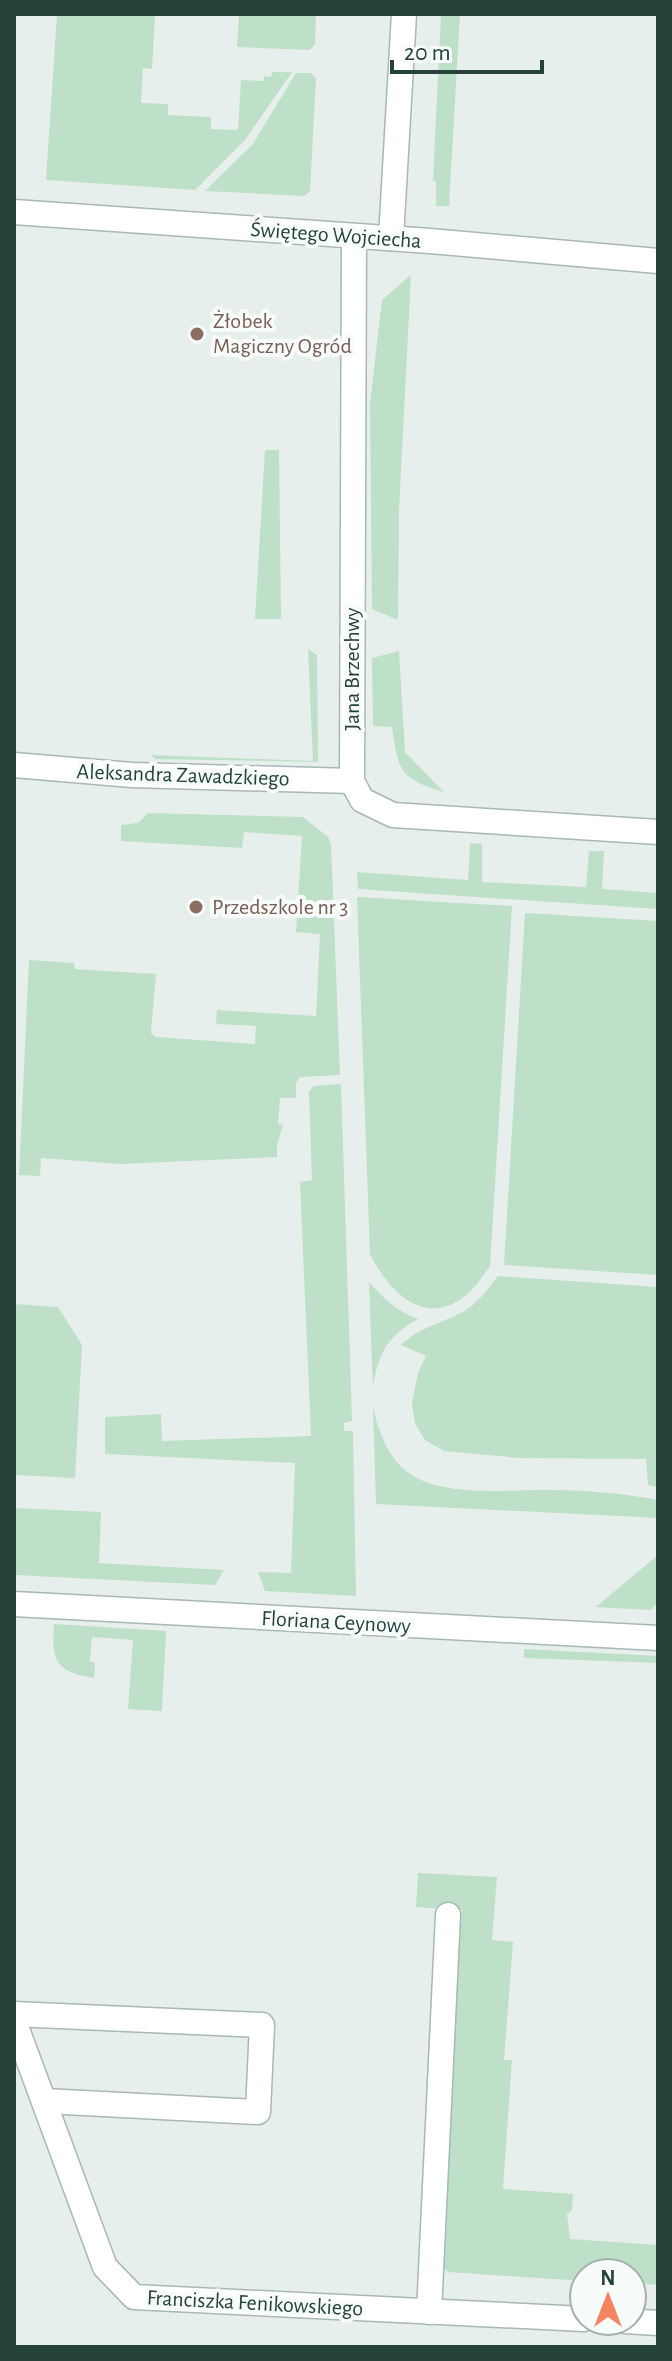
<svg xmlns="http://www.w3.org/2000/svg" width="672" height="2361" viewBox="0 0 672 2361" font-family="'Alegreya Sans',sans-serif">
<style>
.green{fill:#bfe0c8}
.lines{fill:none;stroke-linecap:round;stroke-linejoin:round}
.minor-casing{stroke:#a8b8b2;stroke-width:27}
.minor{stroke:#fff;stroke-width:24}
.education-dot{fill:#8d6e63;stroke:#f7fbf9;stroke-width:3}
.labels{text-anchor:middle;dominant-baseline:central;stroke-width:8;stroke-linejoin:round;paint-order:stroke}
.street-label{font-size:22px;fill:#24423a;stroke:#f7fbf9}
.education-label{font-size:22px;fill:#785e54;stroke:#f7fbf9;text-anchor:start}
</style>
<rect width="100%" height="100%" fill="#e6efeb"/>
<g class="green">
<path d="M57 14H155L152 69 143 68 141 103 168 104V115L211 117V129L238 130 241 80 264 81V76L271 77 272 72H292L245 140 195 190 46 180Z"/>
<path d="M239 14H316L315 44 310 50 237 47Z"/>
<path d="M441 14H460L449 206H436V182L433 181Z"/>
<path d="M296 73H311L316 79 310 191 305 196 205 191 253 144Z"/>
<path d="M411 275 399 511 398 620 372 609 370 404 382 300Z"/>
<path d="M265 450H279L281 619H255Z"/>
<path d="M308 649 317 655 318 762 155 759 151 755 313 761Z"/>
<path d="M399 651 405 752 444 792C400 779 398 771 392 727L373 726 372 658Z"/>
<path d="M148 813 303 817 328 837 331 844 340 1075 300 1077 296 1083V1098H280L278 1124 283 1125 277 1145V1157L120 1164 41 1158 40 1176 19 1175 29 960 74 963 75 969 156 974 151 1033 156 1037 255 1044 256 1026 216 1024 217 1010 316 1016 320 934 296 932 302 836 244 832 242 848 121 841V825L138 823Z"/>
<path d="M470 843 482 844V882L586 887 589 851H604L602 889 658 893V909L358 889 357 872 468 880Z"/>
<path d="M357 897 512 906 490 1266C481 1279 471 1294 456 1302 418 1324 385 1285 370 1254Z"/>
<path d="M525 913 658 921V1275L504 1265Z"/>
<path d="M341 1084 352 1421 344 1423V1431H353L356 1596 265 1591 258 1572 291 1573 295 1463 105 1454V1417L161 1414 162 1441 311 1436 300 1182 312 1180 309 1092 313 1086Z"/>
<path d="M498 1276 658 1287V1487L648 1485 646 1459 520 1458 444 1451 425 1440 415 1424 412 1403 418 1373 426 1356 401 1345C418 1328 442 1323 463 1312 478 1303 488 1289 498 1276Z"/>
<path d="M369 1282C383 1298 398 1312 418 1319 388 1334 377 1356 373 1389Z"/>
<path d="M14 1304 58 1307 82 1345 75 1478 14 1475Z"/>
<path d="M373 1407C379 1435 391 1465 417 1478 451 1496 509 1490 547 1490 584 1490 621 1493 658 1500V1518L376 1504Z"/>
<path d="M14 1508 101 1512 99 1563 224 1570 215 1585 14 1575Z"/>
<path d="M658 1555V1603L651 1610 596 1607Z"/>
<path d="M54 1624 166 1631 162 1711 128 1709 133 1640 92 1637 90 1661 95 1663 94 1678C56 1672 51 1661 54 1624Z"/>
<path d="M524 1649 658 1656V1663L524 1658Z"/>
<path d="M418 1873 497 1877 492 1940 513 1942 504 2060H512L503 2189 573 2194 572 2210 567 2214 570 2239 658 2245V2285L632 2283V2273H584V2281L462 2273 448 2272 440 2264 462 1910 416 1907Z"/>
</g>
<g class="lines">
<defs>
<g id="minor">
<path d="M14 212 430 241 658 261"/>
<path d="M354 236 352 781 362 800 393 815 658 832"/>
<path d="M391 238 404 14"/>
<path d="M14 765 132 775 352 781"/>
<path d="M14 1604 658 1638"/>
<path d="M14 2014 262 2025 258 2112 45 2101"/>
<path d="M14 2021 105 2267 134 2297 584 2319"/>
<path d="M429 2312 448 1915"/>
<path d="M625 2321 658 2323"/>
</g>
</defs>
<use href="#minor" class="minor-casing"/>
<use href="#minor" class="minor"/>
</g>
<g class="education-dot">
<circle cx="197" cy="334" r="8"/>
<circle cx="196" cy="907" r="8"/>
</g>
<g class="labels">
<g class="street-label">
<text transform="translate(336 235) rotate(4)">Świętego Wojciecha</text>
<text transform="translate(352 669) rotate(-90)">Jana Brzechwy</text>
<text transform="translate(183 775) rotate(2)">Aleksandra Zawadzkiego</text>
<text transform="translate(336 1622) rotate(3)">Floriana Ceynowy</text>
<text transform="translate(255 2303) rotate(3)">Franciszka Fenikowskiego</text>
</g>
<g class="education-label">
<text x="213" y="321">Żłobek<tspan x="213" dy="25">Magiczny Ogród</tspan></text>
<text x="212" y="907">Przedszkole nr 3</text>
</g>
</g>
<rect width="672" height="2361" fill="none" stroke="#24423a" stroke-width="32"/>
<g transform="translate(608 2297)"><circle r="38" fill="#f7fbf9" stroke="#a3b1ad" stroke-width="2"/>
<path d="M0-6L14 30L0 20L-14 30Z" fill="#f4845f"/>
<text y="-12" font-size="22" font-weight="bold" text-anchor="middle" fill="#24423a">N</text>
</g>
<path d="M392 60v12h150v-12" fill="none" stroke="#24423a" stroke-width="4"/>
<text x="404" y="60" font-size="24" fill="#24423a" stroke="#f7fbf9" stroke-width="6" paint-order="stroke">20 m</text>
</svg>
